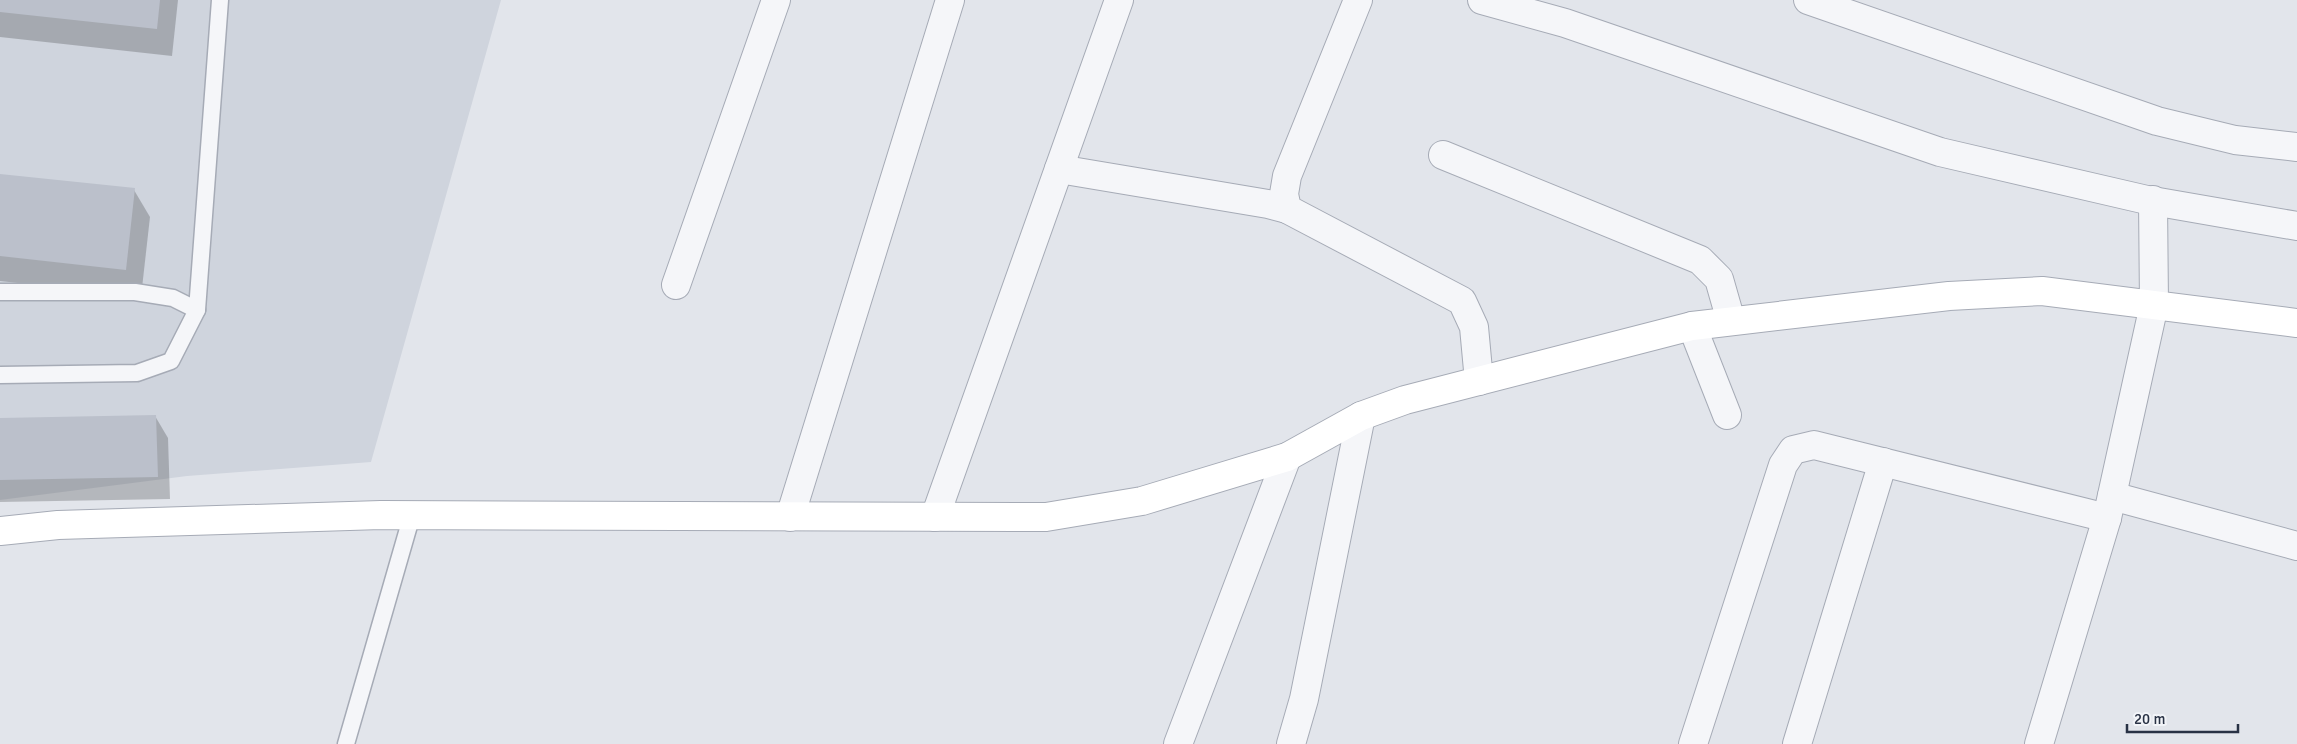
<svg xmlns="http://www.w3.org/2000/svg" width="2297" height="744" viewBox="0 0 2297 744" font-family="Signika,sans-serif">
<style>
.built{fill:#cfd4dd}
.shadow{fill:#0003}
.building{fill:#bbc0cb}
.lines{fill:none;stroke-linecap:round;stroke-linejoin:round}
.lane-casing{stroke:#a6abb6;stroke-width:19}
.street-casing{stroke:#a6abb6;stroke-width:30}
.secondary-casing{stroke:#a6abb6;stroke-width:30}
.lane{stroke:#f5f6f9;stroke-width:16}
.street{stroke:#f5f6f9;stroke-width:28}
.secondary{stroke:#fff;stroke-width:28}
</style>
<rect width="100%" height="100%" fill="#e2e5eb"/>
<path class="built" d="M0 0H501L371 462 187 476 0 500Z"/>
<g class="shadow">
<path d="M0 0H178L172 56 0 37Z"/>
<path d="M0 175 134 190 150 217 141 297 0 281Z"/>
<path d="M155 416 168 438 170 499 0 502V419Z"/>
</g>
<g class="building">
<path d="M0 0H160L157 29 0 12Z"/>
<path d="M0 174 135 188 126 270 0 256Z"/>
<path d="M156 415 158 477 0 480V418Z"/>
</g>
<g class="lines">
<defs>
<g id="lane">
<path d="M0 292H135L173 298 197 310"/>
<path d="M0 375 137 373 171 361 197 310 220 0"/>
<path d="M346 744 412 515"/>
</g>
<g id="street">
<path d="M1358 0 1287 176 1284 194 1287 209 1462 301 1474 327 1479 381"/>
<path d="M1482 0 1565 23 1940 152 2147 200 2297 226"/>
<path d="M1808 0 2157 121 2235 140 2297 147"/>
<path d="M1443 155 1700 260 1719 279 1731 321"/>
<path d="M1059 169 1268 204 1287 209"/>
<path d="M676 285 776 0"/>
<path d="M1692 326 1727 415"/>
<path d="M2112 496 2297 546"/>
<path d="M790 517 950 0"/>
<path d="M935 517 1119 0"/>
<path d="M1178 744 1287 457"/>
<path d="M1291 744 1304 699 1361 416"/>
<path d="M1693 744 1783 465 1793 450 1814 445 2107 518"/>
<path d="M1797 744 1883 462"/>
<path d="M2039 744 2107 518 2154 305 2153 200"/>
</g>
<path id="secondary" d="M0 531 58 525 381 515 1046 517 1142 501 1287 457 1361 416 1405 400 1692 326 1949 296 2042 291 2297 323"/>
</defs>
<use href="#lane" class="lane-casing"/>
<use href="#street" class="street-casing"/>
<use href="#secondary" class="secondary-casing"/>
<use href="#lane" class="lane"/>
<use href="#street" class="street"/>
<use href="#secondary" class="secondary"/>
</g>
<path d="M2127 724v8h111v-8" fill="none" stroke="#283144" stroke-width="2.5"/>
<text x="2134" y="724" font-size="15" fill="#283144" stroke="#f2f4f8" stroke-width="4" paint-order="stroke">20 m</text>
</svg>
